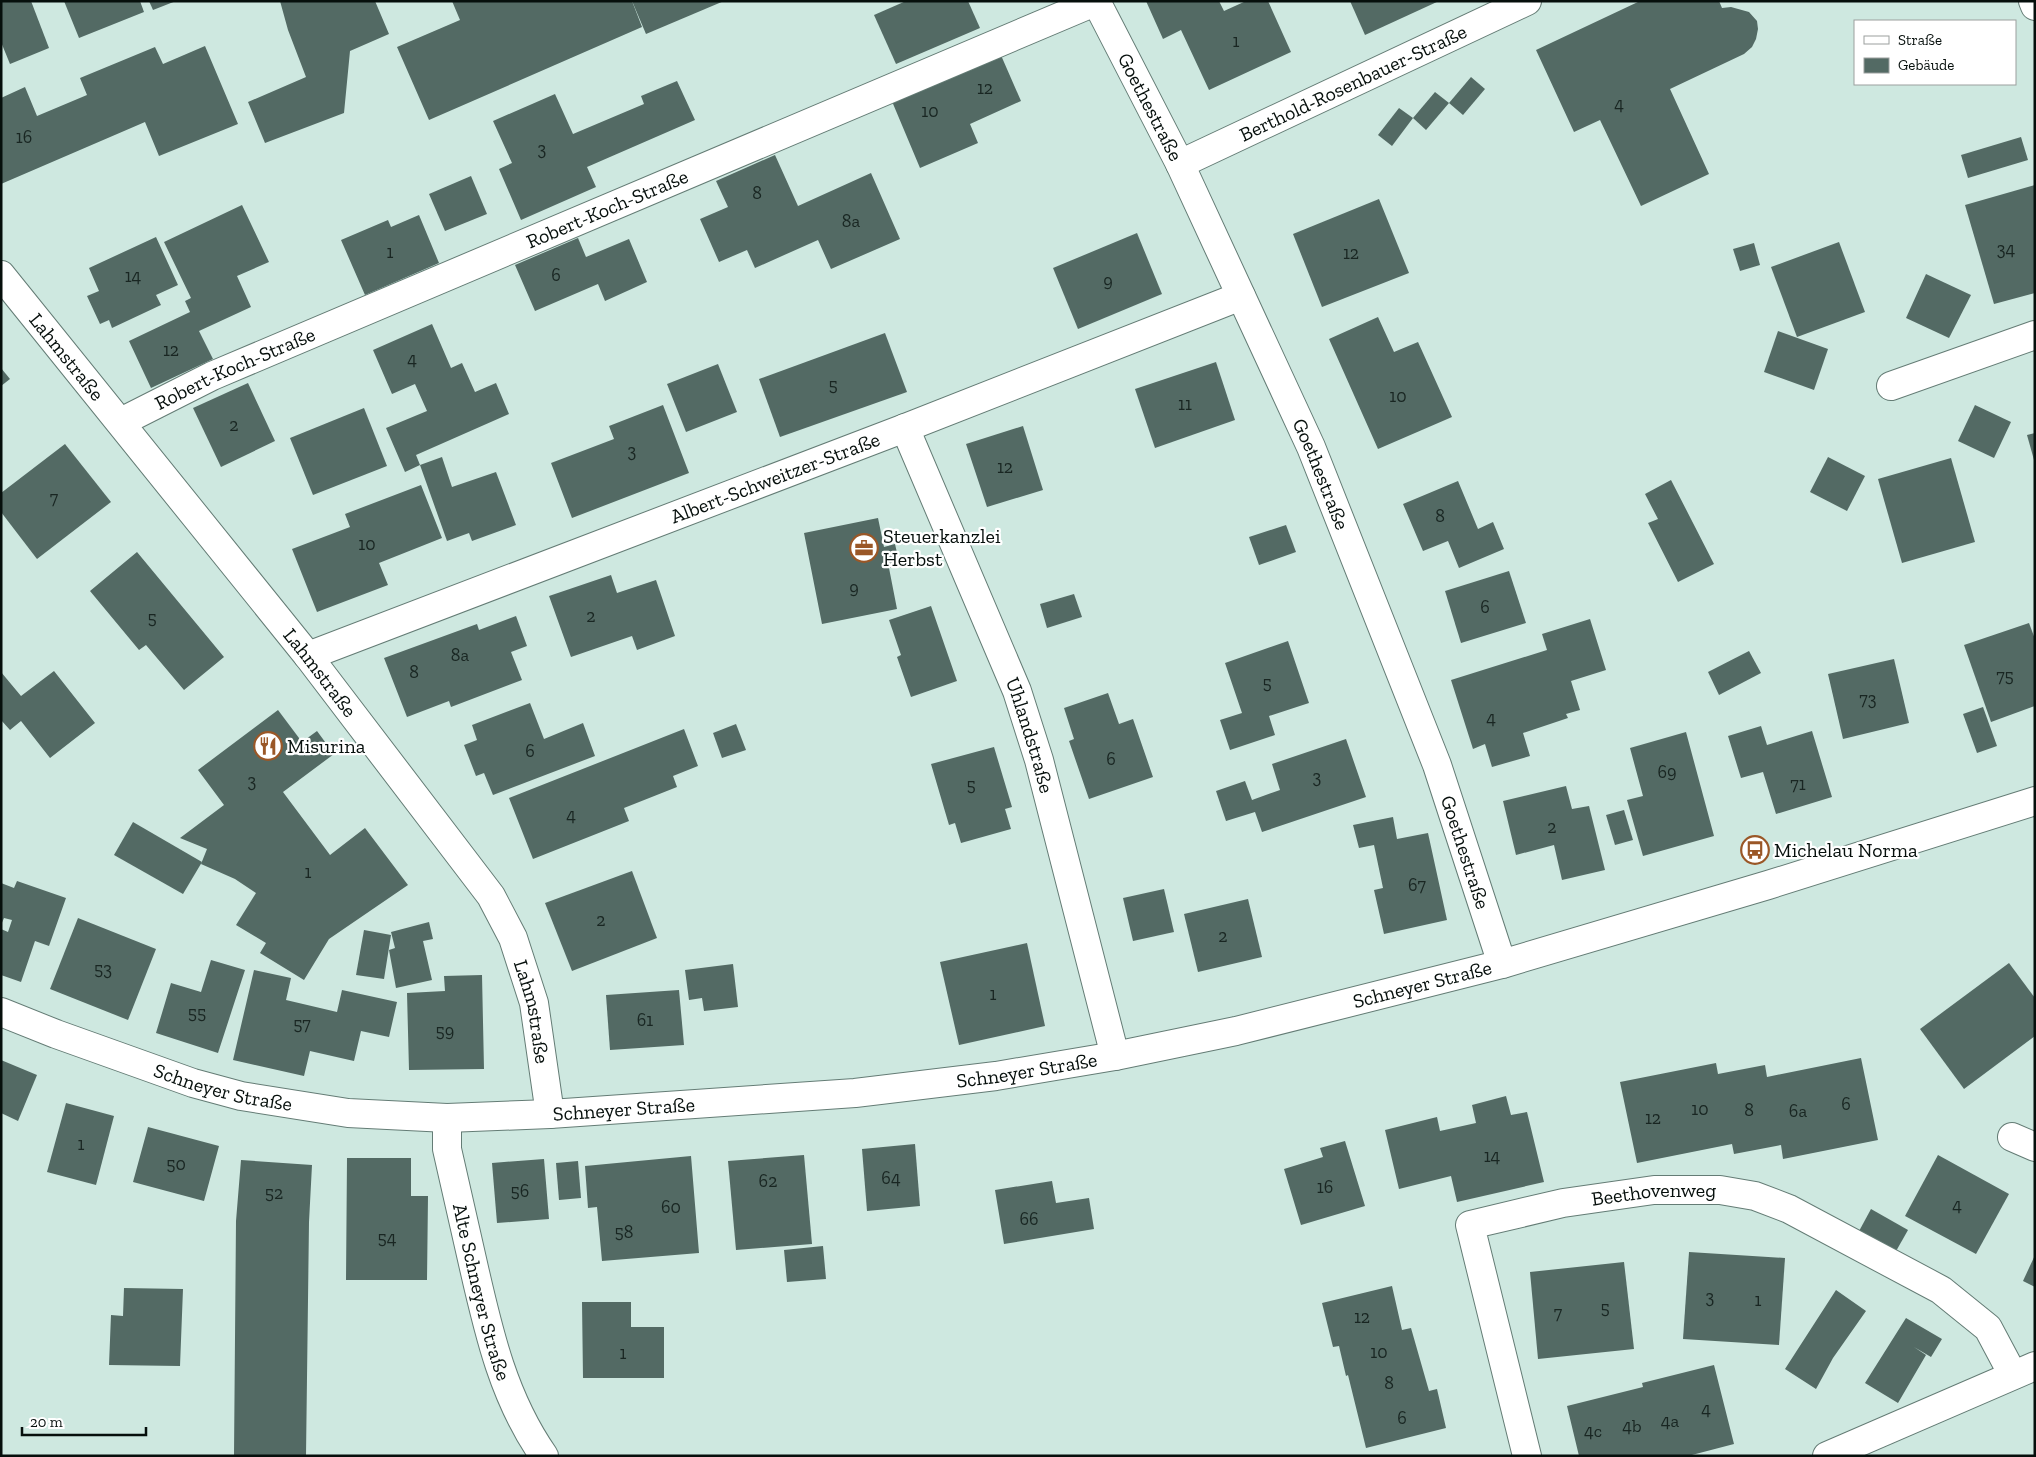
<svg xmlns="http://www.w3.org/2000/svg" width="2036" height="1457" viewBox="0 0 2036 1457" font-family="'Zilla Slab',serif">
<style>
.building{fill:#536a64}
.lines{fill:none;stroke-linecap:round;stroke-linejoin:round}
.minor-casing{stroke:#647c75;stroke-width:30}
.tertiary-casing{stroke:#647c75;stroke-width:30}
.minor{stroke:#fff;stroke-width:28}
.tertiary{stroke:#fff;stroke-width:28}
.labels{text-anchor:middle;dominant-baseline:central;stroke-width:4.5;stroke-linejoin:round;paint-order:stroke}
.number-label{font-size:18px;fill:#192622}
.street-label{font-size:20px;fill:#060f0c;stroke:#fff}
.poi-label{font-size:20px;fill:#060f0c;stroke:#fff;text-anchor:start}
</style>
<rect width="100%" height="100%" fill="#cee8e0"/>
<g class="building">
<path d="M1 1H31L49 48 10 64 1 42Z"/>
<path d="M64 1H140L144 12 79 38Z"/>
<path d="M149 1H176L153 10Z"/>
<path d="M280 1H375L389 34 350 51 344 113 265 143 248 102 306 77 288 30Z"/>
<path d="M452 1H632L642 27 429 120 397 47 460 20Z"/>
<path d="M632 1H724L646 34Z"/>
<path d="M906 1H968L980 28 896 64 874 15Z"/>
<path d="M1146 1H1219L1224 11 1246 1H1268L1291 52 1209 90 1181 30 1163 39Z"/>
<path d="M1350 1H1439L1365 35Z"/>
<path d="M1640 1H1719L1722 8 1731 7 1749 12 1757 21 1758 29 1756 39 1752 47 1744 54 1670 89 1709 174 1641 206 1600 120 1574 132 1536 50Z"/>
<path d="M205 46 238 124 159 156 145 122 1 184V98L25 87 37 116 87 95 80 78 155 47 163 64Z"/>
<path d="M1000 53 1021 101 970 124 978 143 920 168 891 99Z"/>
<path d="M1471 77 1485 89 1463 115 1449 103Z"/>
<path d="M677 81 695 120 587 167 596 187 521 220 499 169 512 163 493 121 555 94 573 134 644 104 641 96Z"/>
<path d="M1435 92 1449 103 1426 130 1413 118Z"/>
<path d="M1399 108 1413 118 1392 146 1378 135Z"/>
<path d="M2021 137 2028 160 1968 178 1961 155Z"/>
<path d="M775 155 798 206 871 173 900 239 831 269 818 240 755 268 747 250 719 262 700 219 728 207 716 181Z"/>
<path d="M471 176 487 214 445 231 429 194Z"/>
<path d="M2035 185V293L1994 304 1965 205Z"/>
<path d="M1379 199 1409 273 1322 307 1293 234Z"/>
<path d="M242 205 269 262 237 276 251 307 199 331 213 359 151 388 129 341 190 312 185 301 191 298 164 242Z"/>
<path d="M419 215 439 263 365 295 341 240 388 220 391 227Z"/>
<path d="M1137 233 1162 294 1078 329 1053 268Z"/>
<path d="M156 237 178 285 156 295 161 305 112 328 109 320 100 324 87 296 99 291 89 268Z"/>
<path d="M578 238 586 257 629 239 647 282 605 301 598 284 535 311 515 265Z"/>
<path d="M1839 242 1865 312 1797 337 1771 267Z"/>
<path d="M1754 243 1760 265 1740 271 1733 249Z"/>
<path d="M1926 274 1971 295 1949 338 1906 318Z"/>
<path d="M1378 317 1394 352 1418 342 1452 417 1378 449 1329 339Z"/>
<path d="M432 324 451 368 462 363 475 392 496 383 509 414 416 455 420 465 405 472 386 428 427 411 415 384 392 394 373 350Z"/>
<path d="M1778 331 1828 349 1814 390 1764 372Z"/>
<path d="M885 333 907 392 780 437 759 379Z"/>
<path d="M1216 362 1235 420 1155 448 1135 389Z"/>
<path d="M718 364 737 412 686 432 667 384Z"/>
<path d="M1 368 10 379 1 386Z"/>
<path d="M248 383 275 441 221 467 193 408Z"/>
<path d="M663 405 689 473 572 518 551 463 614 439 609 426Z"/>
<path d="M1975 405 2011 422 1994 458 1958 441Z"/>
<path d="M364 408 387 466 313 495 290 438Z"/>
<path d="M1023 426 1043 490 987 507 966 444Z"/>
<path d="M2035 433V460H2034L2027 435Z"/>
<path d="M65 444 111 502 37 559 1 512V493Z"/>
<path d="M442 457 452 487 496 472 516 525 472 541 469 533 447 541 420 465Z"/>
<path d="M1828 457 1865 476 1847 511 1810 492Z"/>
<path d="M1951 458 1975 542 1902 563 1878 479Z"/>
<path d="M1671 480 1714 564 1678 582 1648 523 1658 519 1645 494Z"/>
<path d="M1458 481 1478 529 1493 522 1504 549 1459 568 1448 541 1423 551 1403 504Z"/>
<path d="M421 485 442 538 379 563 388 585 317 612 292 549 350 527 345 514Z"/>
<path d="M878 518 884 547 895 544 900 566 889 568 897 609 822 624 804 533Z"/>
<path d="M1286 525 1296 552 1259 565 1249 537Z"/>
<path d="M137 552 224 657 184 690 146 645 139 650 90 591Z"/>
<path d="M1509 571 1526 623 1461 643 1445 591Z"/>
<path d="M611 575 617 593 656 580 675 636 637 650 632 636 571 657 549 596Z"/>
<path d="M1074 594 1082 617 1047 628 1040 604Z"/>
<path d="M931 606 957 681 911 697 897 657 901 655 889 620Z"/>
<path d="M516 616 527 646 511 652 522 680 451 707 449 701 407 717 384 658 477 624 479 630Z"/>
<path d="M1590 619 1606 670 1571 681 1580 710 1566 714 1568 718 1523 733 1530 756 1492 767 1485 744 1473 749 1451 680 1547 650 1542 634Z"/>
<path d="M2029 623 2035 639V706L1991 722 1964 645Z"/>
<path d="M1288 641 1309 703 1269 716 1275 735 1230 750 1220 720 1242 713 1225 663Z"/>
<path d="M1749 651 1761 673 1719 695 1708 672Z"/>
<path d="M1894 659 1909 723 1843 739 1828 674Z"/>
<path d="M54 671 95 723 50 758 21 721 10 730 1 720V672L21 696Z"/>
<path d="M1108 693 1119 724 1133 719 1153 777 1089 799 1069 741 1074 739 1064 708Z"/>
<path d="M530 703 544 739 583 723 595 756 493 795 484 773 476 776 464 745 477 740 472 725Z"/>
<path d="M1983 707 1997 746 1977 753 1963 714Z"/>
<path d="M278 710 302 742 317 731 334 754 283 792 330 855 365 828 408 885 329 939 304 980 260 953 266 943 236 925 256 893 235 879 201 864 207 849 180 838 224 805 198 770Z"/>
<path d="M736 724 746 750 722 758 713 733Z"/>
<path d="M1761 726 1767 745 1812 731 1832 797 1776 814 1763 772 1741 778 1728 736Z"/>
<path d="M684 729 698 766 673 776 677 787 624 808 629 821 533 859 509 798Z"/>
<path d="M1686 732 1714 836 1643 856 1627 800 1643 796 1630 748Z"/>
<path d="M1346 739 1366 797 1262 832 1255 812 1226 821 1216 791 1245 781 1252 800 1280 790 1272 764Z"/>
<path d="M994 747 1012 807 1005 809 1011 829 961 843 955 823 949 825 931 764Z"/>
<path d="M1566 786 1572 809 1589 806 1605 870 1562 880 1554 845 1516 855 1503 801Z"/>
<path d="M1624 810 1633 840 1615 845 1606 815Z"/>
<path d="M1393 817 1397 839 1428 833 1447 920 1384 934 1374 890 1383 888 1374 845 1359 848 1353 825Z"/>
<path d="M133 822 202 862 183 894 114 855Z"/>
<path d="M632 871 657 938 572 971 545 903Z"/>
<path d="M17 881 66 898 49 946 35 941 21 982 1 975V929L8 932 12 920 4 918 1 925V883L14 888Z"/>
<path d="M1164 889 1174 932 1133 941 1123 898Z"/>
<path d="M1248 899 1262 957 1198 972 1184 914Z"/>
<path d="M78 918 156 949 128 1020 50 989Z"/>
<path d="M429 922 433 939 423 941 432 980 396 988 389 950 395 948 391 932Z"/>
<path d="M364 930 391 935 384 979 356 975Z"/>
<path d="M1027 943 1045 1026 959 1045 940 962Z"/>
<path d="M211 960 245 970 218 1053 156 1033 171 983 201 992Z"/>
<path d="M2009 963 2035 998V1036L1964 1089 1920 1029Z"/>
<path d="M733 964 738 1007 704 1011 702 998 689 1000 685 970Z"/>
<path d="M254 970 291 978 286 1000 337 1012 342 990 397 1002 389 1037 361 1031 354 1061 310 1051 304 1076 233 1060Z"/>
<path d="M482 975 484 1069 409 1070 407 993 445 991 444 976Z"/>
<path d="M679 990 684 1045 610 1050 606 995Z"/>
<path d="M1861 1058 1878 1140 1783 1159 1781 1145 1734 1154 1732 1144 1637 1163 1620 1082 1716 1063 1718 1074 1765 1065 1767 1077Z"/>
<path d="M1 1060 37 1075 18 1121 1 1113Z"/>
<path d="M1506 1096 1511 1115 1527 1112 1544 1182 1457 1202 1451 1176 1399 1189 1385 1130 1437 1117 1440 1131 1476 1123 1472 1105Z"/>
<path d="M66 1103 114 1116 96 1185 47 1172Z"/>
<path d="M148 1127 219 1146 204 1201 133 1182Z"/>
<path d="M1345 1141 1365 1206 1301 1225 1284 1169 1323 1157 1320 1148Z"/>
<path d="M915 1144 920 1206 867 1211 862 1149Z"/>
<path d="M804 1155 812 1244 736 1250 728 1161Z"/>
<path d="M1938 1155 2009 1194 1976 1254 1905 1216Z"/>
<path d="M691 1156 699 1253 602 1261 597 1207 588 1208 585 1166Z"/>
<path d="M347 1158H411V1196H428L427 1280H346Z"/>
<path d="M544 1159 549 1219 497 1223 492 1163Z"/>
<path d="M241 1160 312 1165 309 1222 306 1456H234L236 1221Z"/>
<path d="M578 1161 581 1198 559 1200 556 1163Z"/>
<path d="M1052 1181 1056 1203 1089 1198 1094 1229 1004 1244 995 1190Z"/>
<path d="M1871 1209 1908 1230 1895 1253 1858 1233Z"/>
<path d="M823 1246 826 1279 787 1282 784 1250Z"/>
<path d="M1689 1252 1785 1258 1779 1345 1683 1339Z"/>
<path d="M2035 1255V1287L2023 1281Z"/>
<path d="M1624 1262 1634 1349 1538 1359 1530 1272Z"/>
<path d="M1392 1286 1402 1330 1411 1328 1429 1391 1437 1389 1446 1428 1366 1448 1348 1375 1346 1376 1339 1346 1333 1347 1322 1303Z"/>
<path d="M124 1288 183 1289 180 1366 109 1365 111 1315 123 1316Z"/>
<path d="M1836 1290 1866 1311 1833 1358 1816 1389 1785 1369Z"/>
<path d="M582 1302H631V1327H664V1378H583Z"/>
<path d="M1906 1318 1942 1339 1931 1357 1914 1347 1926 1355 1898 1403 1865 1383Z"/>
<path d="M1714 1365 1734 1444 1688 1456H1579L1567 1406 1643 1387 1642 1383Z"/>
</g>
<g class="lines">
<defs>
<g id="minor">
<path id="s1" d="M1096 1 1180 164 1311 447 1437 765 1502 964"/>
<path d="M2033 1 2035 6"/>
<path id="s2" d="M1180 164 1527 1"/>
<path id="s3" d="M1 275 308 656 491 896 513 938 534 1003 550 1114"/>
<path d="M1891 386 2035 335"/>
<path id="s4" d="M121 422 212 376 1097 1"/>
<path id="s5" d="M905 428 1017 691 1039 760 1115 1056"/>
<path id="s6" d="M308 656 905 428 1241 296"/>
<path id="s7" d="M447 1118V1149C456 1188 465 1228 474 1268 489 1334 504 1399 544 1456"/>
<path d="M2012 1137 2035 1147"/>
<path id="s8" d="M1527 1456 1470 1225 1563 1203 1654 1190H1720L1755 1196 1789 1209 1941 1290 1988 1328 2013 1375"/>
<path d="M1827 1456 2035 1366"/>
</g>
<g id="tertiary">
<path id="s9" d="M1 1012 56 1034 193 1083 241 1096 348 1113 447 1118 550 1114 855 1093 996 1076 1115 1056 1236 1031 1502 964 1768 885 2035 801"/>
</g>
</defs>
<use href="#minor" class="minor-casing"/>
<use href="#tertiary" class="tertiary-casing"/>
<use href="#minor" class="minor"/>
<use href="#tertiary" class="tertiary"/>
</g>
<defs>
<symbol id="office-ring" viewBox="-11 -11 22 22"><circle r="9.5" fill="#fff" stroke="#9a5727" stroke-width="1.5"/><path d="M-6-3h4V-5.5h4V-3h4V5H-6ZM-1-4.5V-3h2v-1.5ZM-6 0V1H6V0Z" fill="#9a5727"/></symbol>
<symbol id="restaurant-ring" viewBox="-11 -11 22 22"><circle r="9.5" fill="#fff" stroke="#9a5727" stroke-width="1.5"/><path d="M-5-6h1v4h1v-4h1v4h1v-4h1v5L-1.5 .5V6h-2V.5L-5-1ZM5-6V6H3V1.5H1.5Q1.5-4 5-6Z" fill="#9a5727"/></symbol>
<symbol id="bus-ring" viewBox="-11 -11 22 22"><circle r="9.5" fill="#fff" stroke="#9a5727" stroke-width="1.5"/><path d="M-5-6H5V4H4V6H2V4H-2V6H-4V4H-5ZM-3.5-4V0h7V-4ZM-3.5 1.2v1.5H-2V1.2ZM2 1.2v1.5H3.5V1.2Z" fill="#9a5727"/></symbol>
</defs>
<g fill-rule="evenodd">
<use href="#office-ring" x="848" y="532" width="32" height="32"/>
<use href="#restaurant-ring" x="252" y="730" width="32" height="32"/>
<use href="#bus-ring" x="1739" y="834" width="32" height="32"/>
</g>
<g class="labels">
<g class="number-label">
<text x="1236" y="41">1</text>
<text x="985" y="88">12</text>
<text x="1619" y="104">4</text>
<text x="930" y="111">10</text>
<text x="24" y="137">16</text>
<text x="542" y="149">3</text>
<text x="757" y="193">8</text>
<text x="851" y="221">8a</text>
<text x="2006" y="249">34</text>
<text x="390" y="252">1</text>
<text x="1351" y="253">12</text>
<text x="556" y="275">6</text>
<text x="133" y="276">14</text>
<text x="1108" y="281">9</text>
<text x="171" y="350">12</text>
<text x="412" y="359">4</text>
<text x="833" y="385">5</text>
<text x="1398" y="396">10</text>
<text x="1185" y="404">11</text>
<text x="234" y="425">2</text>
<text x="632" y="451">3</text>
<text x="1005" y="467">12</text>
<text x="54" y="498">7</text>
<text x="1440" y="516">8</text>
<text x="367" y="544">10</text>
<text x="854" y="588">9</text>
<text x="1485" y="607">6</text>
<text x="591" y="616">2</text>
<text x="152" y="618">5</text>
<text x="460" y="655">8a</text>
<text x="414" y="672">8</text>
<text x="2005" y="676">75</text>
<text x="1267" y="683">5</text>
<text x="1868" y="699">73</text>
<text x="1491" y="718">4</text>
<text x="530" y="751">6</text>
<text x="1111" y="759">6</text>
<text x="1667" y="772">69</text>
<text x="1317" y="777">3</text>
<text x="252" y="781">3</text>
<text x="1798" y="784">71</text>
<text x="971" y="785">5</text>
<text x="571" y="815">4</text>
<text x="1552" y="827">2</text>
<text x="308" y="872">1</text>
<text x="1417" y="885">67</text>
<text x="601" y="920">2</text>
<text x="1223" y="936">2</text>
<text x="103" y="969">53</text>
<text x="993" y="994">1</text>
<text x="197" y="1013">55</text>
<text x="645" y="1020">61</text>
<text x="302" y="1024">57</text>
<text x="445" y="1031">59</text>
<text x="1846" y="1104">6</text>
<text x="1700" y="1109">10</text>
<text x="1749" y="1110">8</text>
<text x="1798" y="1111">6a</text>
<text x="1653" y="1118">12</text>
<text x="81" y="1144">1</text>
<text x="1492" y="1156">14</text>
<text x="176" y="1164">50</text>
<text x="891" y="1178">64</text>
<text x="768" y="1181">62</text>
<text x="1325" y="1187">16</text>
<text x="520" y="1191">56</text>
<text x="274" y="1193">52</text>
<text x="1957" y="1205">4</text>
<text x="671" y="1207">60</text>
<text x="1029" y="1219">66</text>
<text x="624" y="1232">58</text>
<text x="387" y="1238">54</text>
<text x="1710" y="1297">3</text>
<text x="1758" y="1300">1</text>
<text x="1605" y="1308">5</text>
<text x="1558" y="1313">7</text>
<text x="1362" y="1317">12</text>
<text x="1379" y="1352">10</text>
<text x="623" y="1353">1</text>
<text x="1389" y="1383">8</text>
<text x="1706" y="1409">4</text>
<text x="1402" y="1418">6</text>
<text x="1670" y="1421">4a</text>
<text x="1632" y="1426">4b</text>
<text x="1593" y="1431">4c</text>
</g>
<g class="street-label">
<text stroke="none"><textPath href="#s2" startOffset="191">Berthold-Rosenbauer-Straße</textPath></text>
<text stroke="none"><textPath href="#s1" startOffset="119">Goethestraße</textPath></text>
<text stroke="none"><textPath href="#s4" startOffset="531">Robert-Koch-Straße</textPath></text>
<text stroke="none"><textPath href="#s3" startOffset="105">Lahmstraße</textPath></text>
<text stroke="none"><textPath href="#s4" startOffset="126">Robert-Koch-Straße</textPath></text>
<text stroke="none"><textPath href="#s1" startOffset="524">Goethestraße</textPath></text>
<text stroke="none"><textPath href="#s6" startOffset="500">Albert-Schweitzer-Straße</textPath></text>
<text stroke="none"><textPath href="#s3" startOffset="510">Lahmstraße</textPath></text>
<text stroke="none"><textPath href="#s5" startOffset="332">Uhlandstraße</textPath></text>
<text stroke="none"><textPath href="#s1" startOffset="929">Goethestraße</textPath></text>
<text stroke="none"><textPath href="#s9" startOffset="1449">Schneyer Straße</textPath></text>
<text stroke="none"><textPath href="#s3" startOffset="915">Lahmstraße</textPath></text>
<text stroke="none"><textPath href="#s9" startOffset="1044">Schneyer Straße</textPath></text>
<text stroke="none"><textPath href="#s9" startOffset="235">Schneyer Straße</textPath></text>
<text stroke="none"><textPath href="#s9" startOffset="639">Schneyer Straße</textPath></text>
<text stroke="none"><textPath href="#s8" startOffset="425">Beethovenweg</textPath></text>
<text stroke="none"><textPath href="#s7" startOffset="178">Alte Schneyer Straße</textPath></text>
</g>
<g class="poi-label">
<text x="883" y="536">Steuerkanzlei<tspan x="883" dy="23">Herbst</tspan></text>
<text x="287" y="746">Misurina</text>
<text x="1774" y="850">Michelau Norma</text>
</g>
</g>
<rect width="2036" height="1457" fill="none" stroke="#060f0c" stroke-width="5"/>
<rect x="1854" y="20" width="162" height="65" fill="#ffffff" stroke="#9b9f9e"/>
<rect x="1864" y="36" width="25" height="8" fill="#ffffff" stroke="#9b9f9e"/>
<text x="1898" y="45" font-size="15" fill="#060f0c">Straße</text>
<rect x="1864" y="58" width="25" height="15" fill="#536a64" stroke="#9b9f9e"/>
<text x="1898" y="70" font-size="15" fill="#060f0c">Gebäude</text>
<path d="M22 1427v8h124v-8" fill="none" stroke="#060f0c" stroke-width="2.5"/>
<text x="30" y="1427" font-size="15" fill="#060f0c" stroke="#ffffff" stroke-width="4" paint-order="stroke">20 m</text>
</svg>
